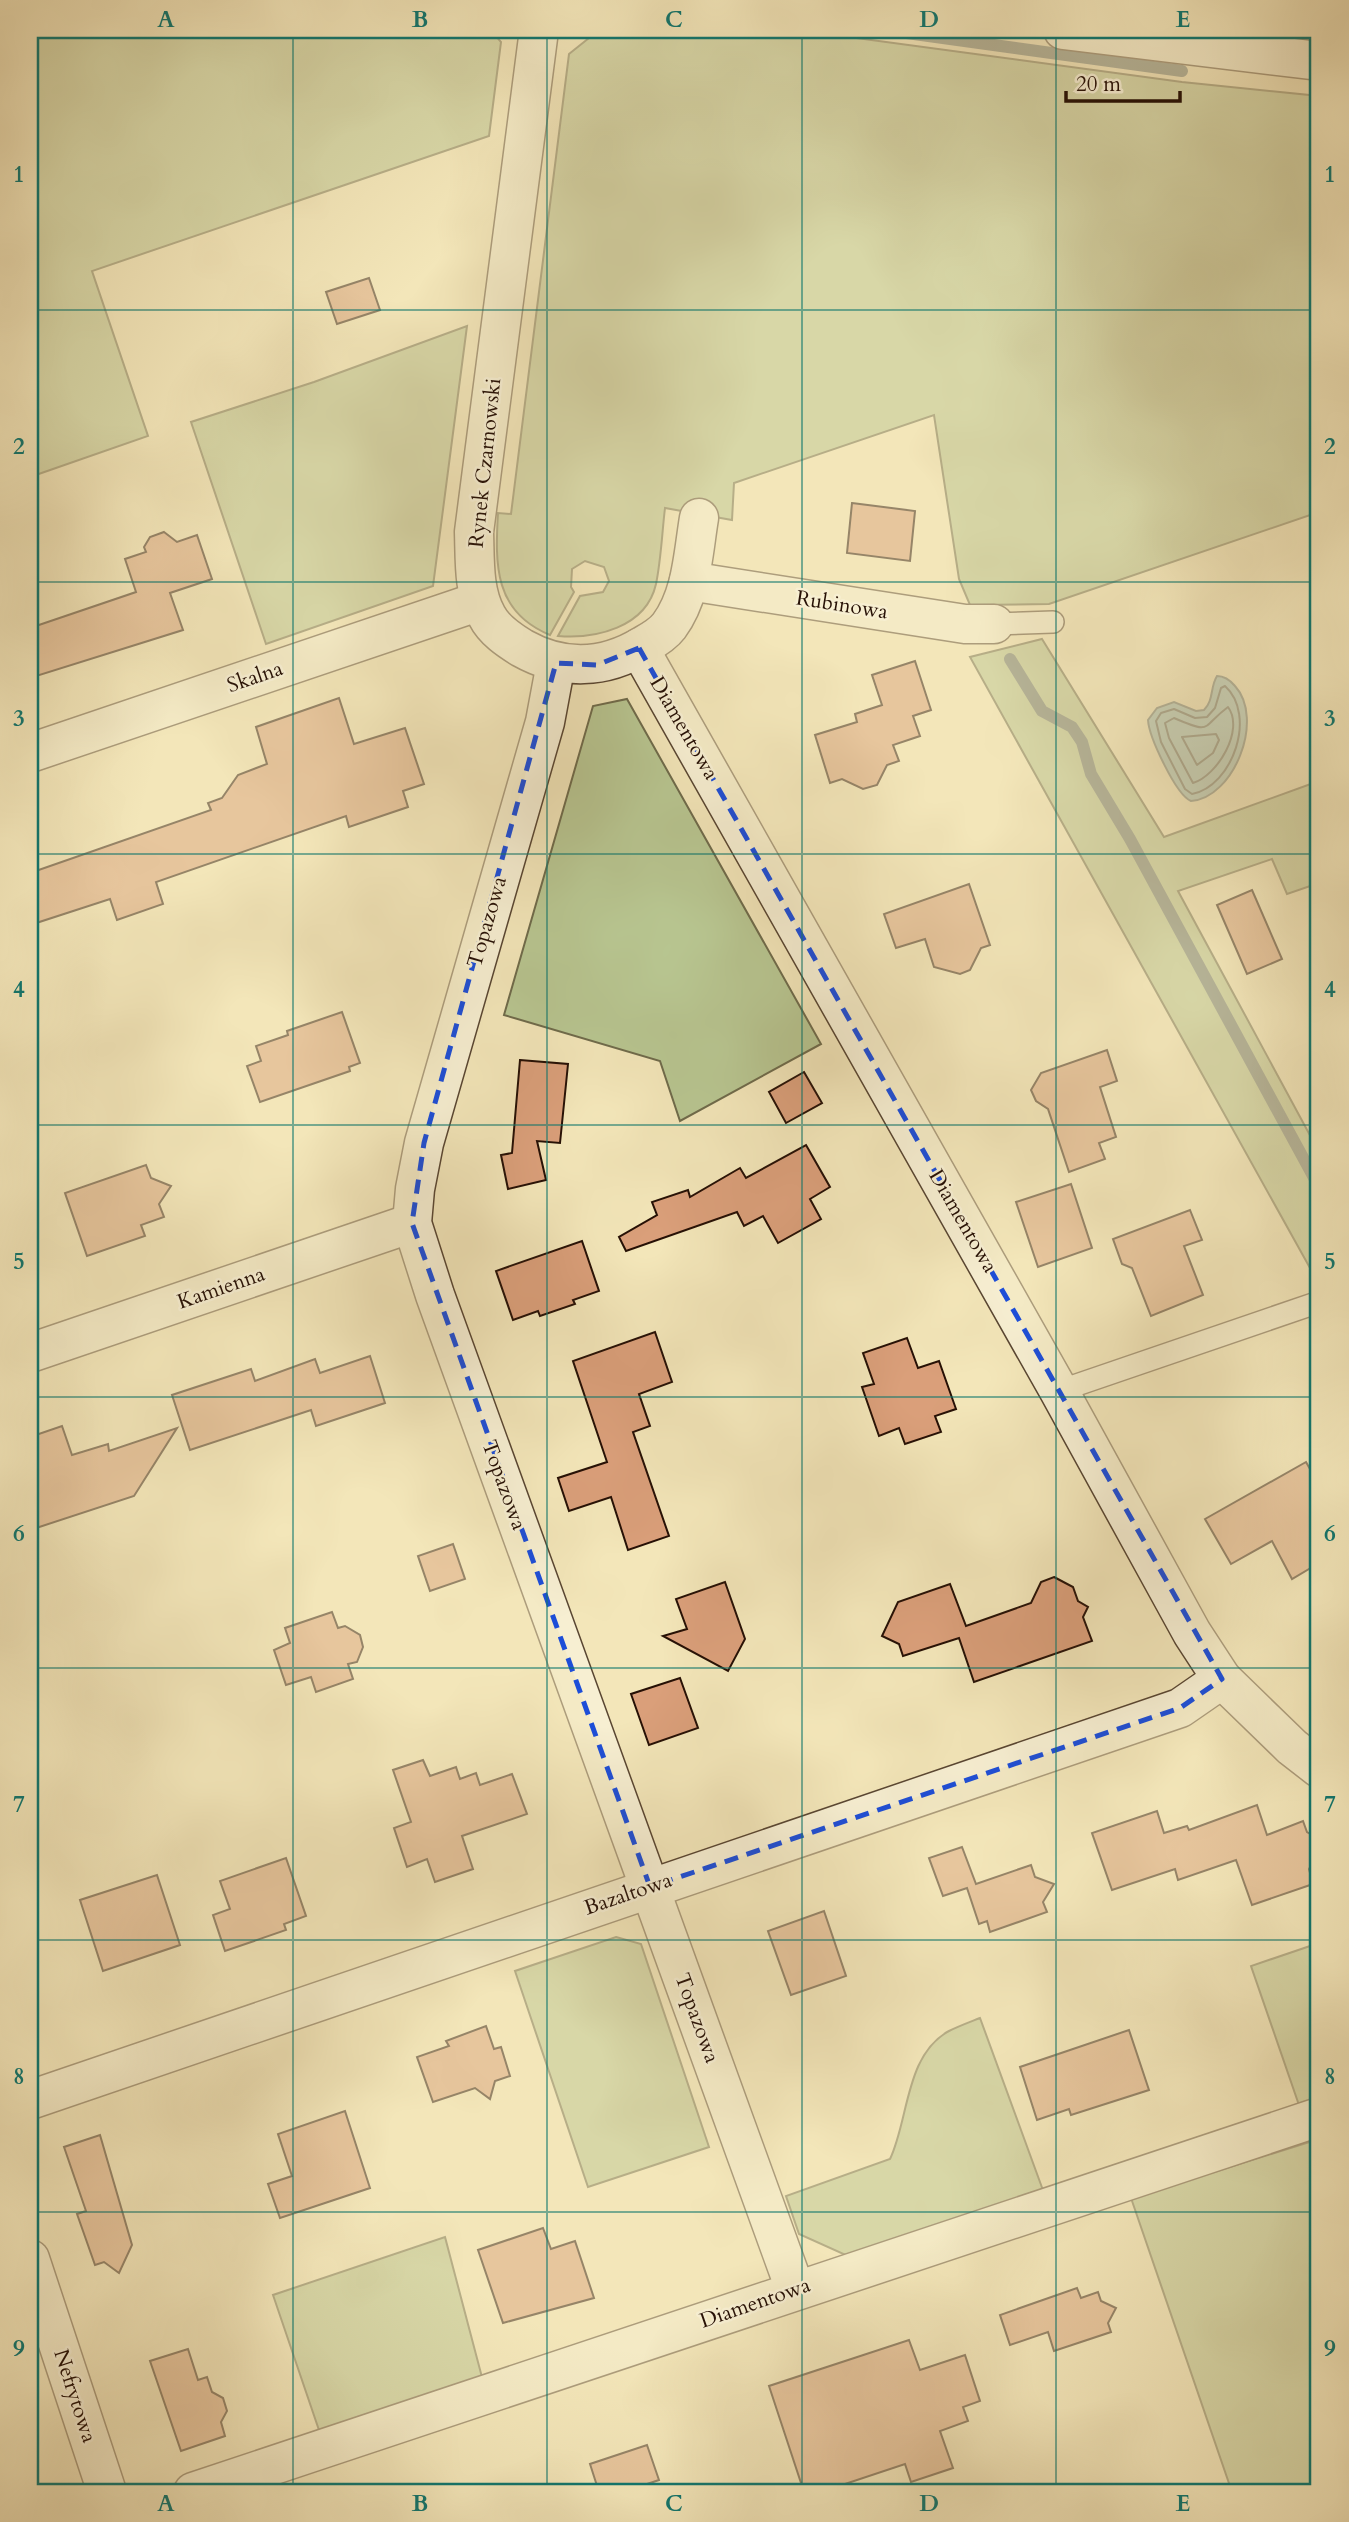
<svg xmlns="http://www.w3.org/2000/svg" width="1349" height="2522" viewBox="0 0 1349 2522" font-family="Cardo,serif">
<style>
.green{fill:#b8c691;stroke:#6f6b4b;stroke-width:2}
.water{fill:#9ebeb7;stroke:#6e7870;stroke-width:2}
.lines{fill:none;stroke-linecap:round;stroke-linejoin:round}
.shore{stroke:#62675e;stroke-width:2}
.stream{stroke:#6e7870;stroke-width:12}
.building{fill:#da9f7a;stroke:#261005;stroke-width:2}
.lane-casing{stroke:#594632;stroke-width:24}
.street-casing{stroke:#594632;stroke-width:41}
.lane{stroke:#f7efd2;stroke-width:21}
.street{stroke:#f7efd2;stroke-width:38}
.marked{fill:none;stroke:#1d4ed8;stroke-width:5;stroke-dasharray:14 9;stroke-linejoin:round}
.grid{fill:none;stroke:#0f766e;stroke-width:2;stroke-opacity:0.55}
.labels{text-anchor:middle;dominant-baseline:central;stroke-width:5;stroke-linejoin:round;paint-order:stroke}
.street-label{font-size:21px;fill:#261005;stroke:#f7efd2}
.neatline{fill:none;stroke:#0f766e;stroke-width:2.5}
.grid-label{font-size:23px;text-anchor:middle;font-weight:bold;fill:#0f766e}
</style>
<rect width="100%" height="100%" fill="#f3e6b9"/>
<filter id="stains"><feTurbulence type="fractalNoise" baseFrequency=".00286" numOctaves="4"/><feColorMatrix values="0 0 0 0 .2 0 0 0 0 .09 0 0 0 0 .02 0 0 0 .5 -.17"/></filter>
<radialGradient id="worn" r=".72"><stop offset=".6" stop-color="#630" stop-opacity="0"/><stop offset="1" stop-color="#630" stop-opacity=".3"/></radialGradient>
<g class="green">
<path d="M30 30H491L501 42 489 136 92 271 148 436 30 477V181L33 180 30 179Z"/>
<path d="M599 30H797L1182 82 1319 96V512L1049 604 970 605 959 579 934 415 734 483 732 520 665 508C662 533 661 560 656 584 646 628 595 639 558 636L580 596 603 592 609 581 604 567 585 561 572 569 571 587 574 592 550 635C494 612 495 565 498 513L511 514 569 54Z"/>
<path d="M1236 30H1319V39L1309 38Z"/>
<path d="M467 326 433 586 266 644 191 422 314 382Z"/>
<path d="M1042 639 1164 837 1319 781V883L1287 894 1272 859 1178 891 1319 1152V1268H1310L970 657Z"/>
<path d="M627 699 821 1044 680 1121 660 1061 504 1015 593 706Z"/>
<path d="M616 1937 641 1944 709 2147 588 2187 515 1971Z"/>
<path d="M1319 1943V2101L1300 2108 1251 1966Z"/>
<path d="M980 2018 1044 2193 850 2257 799 2234 786 2196 890 2159C909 2119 905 2055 949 2031 959 2026 970 2022 980 2018Z"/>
<path d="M1319 2139V2492H1232L1131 2198Z"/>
<path d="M445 2237 483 2381 321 2436 273 2295Z"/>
</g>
<path class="water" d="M1217 676C1225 676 1230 680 1235 686 1265 719 1234 798 1191 801 1176 795 1149 737 1148 720L1157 708 1174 702 1196 711 1204 710C1214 700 1210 687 1217 676Z"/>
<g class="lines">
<g class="shore">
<path d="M1225 686C1257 715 1233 786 1192 794L1185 789 1161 742 1156 721 1161 713 1174 709 1195 718 1207 717 1215 708 1221 688Z"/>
<path d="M1228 707C1245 730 1217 776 1193 783L1169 738 1165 723 1174 718C1213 735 1201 727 1228 707Z"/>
<path d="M1216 734 1219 740 1213 753 1197 765 1182 737Z"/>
</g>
<g class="stream">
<path d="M885 30 1182 71"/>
<path d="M1010 659 1042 711 1072 727 1082 742 1091 774 1130 839 1319 1187"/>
</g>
</g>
<g class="building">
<path d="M369 278 380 310 337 324 326 292Z"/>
<path d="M852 503 915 511 910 561 847 553Z"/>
<path d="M164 532 177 542 197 535 212 579 170 593 183 630 30 678V628L136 592 125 559 146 552 144 547 150 537Z"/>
<path d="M915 661 931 710 913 716 920 736 893 745 899 761 887 765 877 785 863 789 842 779 830 783 815 735 857 722 855 714 882 705 872 675Z"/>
<path d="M339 698 354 744 405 728 424 784 403 791 408 807 349 827 346 816 156 882 163 904 117 920 110 899 30 925V873L211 810 208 803 222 798 238 775 267 764 256 727Z"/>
<path d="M969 884 990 945 981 948 970 970 960 974 934 967 925 939 896 948 884 914Z"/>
<path d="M1252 890 1282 959 1247 974 1217 905Z"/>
<path d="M342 1012 360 1063 349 1067 350 1071 260 1102 247 1066 261 1061 256 1046 288 1035 287 1031Z"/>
<path d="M1107 1050 1117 1081 1100 1087 1116 1137 1099 1143 1105 1159 1069 1172 1048 1109 1036 1101 1031 1090 1041 1073Z"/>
<path d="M520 1060 568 1064 566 1084 560 1143 537 1141 546 1180 508 1189 501 1155 512 1153Z"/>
<path d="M804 1072 822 1103 786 1123 769 1092Z"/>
<path d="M806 1145 830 1187 810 1199 821 1219 778 1243 763 1216 744 1226 737 1212 626 1251 619 1237 657 1215 652 1202 688 1190 690 1197 740 1168 746 1178Z"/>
<path d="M146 1165 151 1178 171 1186 159 1204 164 1217 141 1225 145 1236 87 1256 65 1193Z"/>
<path d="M1071 1184 1092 1248 1038 1267 1016 1202Z"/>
<path d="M1190 1210 1202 1240 1184 1246 1203 1295 1151 1316 1132 1268 1122 1264 1113 1239Z"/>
<path d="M582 1241 599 1291 573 1300 575 1304 540 1316 538 1311 513 1320 496 1271Z"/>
<path d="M655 1332 672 1382 639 1394 650 1426 633 1432 669 1536 628 1550 611 1497 569 1511 558 1478 607 1462 573 1361Z"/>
<path d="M907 1338 918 1368 939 1361 956 1409 935 1416 941 1432 905 1444 899 1428 879 1436 862 1387 874 1384 863 1353Z"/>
<path d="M370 1356 385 1403 316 1426 311 1410 190 1450 172 1395 251 1369 255 1381 315 1359 320 1373Z"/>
<path d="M62 1426 72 1455 108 1444 109 1451 177 1428 134 1496 30 1530V1437Z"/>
<path d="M1306 1462 1319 1485V1563L1292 1579 1272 1541 1231 1564 1205 1519Z"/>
<path d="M453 1544 465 1579 430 1591 418 1556Z"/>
<path d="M1054 1577 1073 1587 1078 1601 1088 1607 1083 1617 1092 1641 974 1682 959 1638 903 1656 899 1644 882 1636 898 1602 950 1584 966 1626 1031 1603 1041 1582Z"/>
<path d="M725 1582 745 1639 728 1671 663 1636 687 1629 676 1599Z"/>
<path d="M332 1612 338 1628 345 1626 360 1635 363 1647 357 1662 348 1664 353 1679 316 1692 311 1677 286 1685 274 1650 290 1643 285 1628Z"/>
<path d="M680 1678 698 1728 649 1745 631 1694Z"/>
<path d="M423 1760 430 1776 456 1767 460 1779 476 1773 480 1785 512 1774 527 1814 462 1836 473 1869 435 1882 427 1859 407 1867 394 1828 411 1822 393 1770Z"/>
<path d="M1257 1805 1267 1835 1303 1821 1307 1832 1319 1839V1850L1309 1869 1313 1884 1252 1905 1236 1860 1178 1880 1175 1869 1112 1890 1092 1833 1157 1811 1164 1833 1187 1826 1189 1830Z"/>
<path d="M962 1847 976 1884 1031 1865 1035 1877 1054 1884 1043 1902 1047 1912 990 1932 987 1921 979 1924 967 1888 943 1896 929 1858Z"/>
<path d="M286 1858 306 1916 284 1924 286 1930 225 1951 213 1915 230 1909 220 1881Z"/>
<path d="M157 1875 180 1945 103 1971 80 1900Z"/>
<path d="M824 1911 846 1976 791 1995 768 1931Z"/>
<path d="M486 2026 494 2049 501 2047 510 2076 495 2081 490 2099 475 2088 433 2102 417 2057 449 2046 446 2041Z"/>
<path d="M1129 2030 1149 2090 1071 2115 1069 2109 1037 2120 1020 2067Z"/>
<path d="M345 2111 370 2188 280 2218 268 2184 292 2176 278 2134Z"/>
<path d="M100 2135 132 2245 119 2273 104 2262 95 2265 77 2214 86 2211 64 2147Z"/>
<path d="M543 2228 551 2249 575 2241 594 2298 503 2323 478 2250Z"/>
<path d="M1077 2288 1081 2298 1098 2292 1101 2301 1116 2308 1108 2323 1111 2332 1054 2351 1048 2332 1010 2345 1000 2315Z"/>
<path d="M909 2340 920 2370 965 2355 980 2401 963 2407 968 2421 940 2431 953 2468 911 2482 905 2464 821 2492H804L769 2386Z"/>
<path d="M188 2349 198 2380 207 2377 212 2392 223 2398 227 2411 221 2422 225 2436 181 2451 150 2361Z"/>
<path d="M647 2445 659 2480 623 2492H599L590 2464Z"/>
</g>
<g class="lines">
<defs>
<g id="lane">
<path d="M994 624 1053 622"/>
<path d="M1059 1391 1319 1302"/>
</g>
<g id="street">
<path d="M539 30 474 532C475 560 473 591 487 616 494 630 509 640 522 648 563 671 605 669 644 645 653 640 663 634 669 626 692 595 693 554 699 518"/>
<path d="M1063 30 1319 61"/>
<path d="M689 581 965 624H994"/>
<path d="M639 648 1059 1391 1192 1633 1222 1679 1292 1747 1319 1768"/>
<path d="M556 663 545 722 424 1143 415 1189 412 1223 435 1295 795 2289"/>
<path d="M30 753 480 601"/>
<path d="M30 1353 412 1223"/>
<path d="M30 2100 1180 1708 1222 1679"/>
<path d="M30 2259 107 2492"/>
<path d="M193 2492 1319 2117"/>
</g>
</defs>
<use href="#lane" class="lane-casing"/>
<use href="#street" class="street-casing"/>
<use href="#lane" class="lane"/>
<use href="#street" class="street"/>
</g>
<path d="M0 0H1349V2522H0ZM639 648 1222 1679 1180 1708 650 1887 412 1223 424 1143 556 663 597 665Z" fill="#f3e6b9" fill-opacity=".55" fill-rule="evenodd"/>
<path class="marked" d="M639 648 1222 1679 1180 1708 650 1887 412 1223 424 1143 556 663 597 665Z"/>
<path class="grid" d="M293 30V2492M547 30V2492M802 30V2492M1056 30V2492M30 310H1319M30 582H1319M30 854H1319M30 1125H1319M30 1397H1319M30 1668H1319M30 1940H1319M30 2212H1319"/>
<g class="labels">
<g class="street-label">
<text transform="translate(485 463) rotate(-84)">Rynek Czarnowski</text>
<text transform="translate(842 605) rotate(9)">Rubinowa</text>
<text transform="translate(255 677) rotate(-19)">Skalna</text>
<text transform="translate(684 728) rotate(60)">Diamentowa</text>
<text transform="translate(487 922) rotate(-74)">Topazowa</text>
<text transform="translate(963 1221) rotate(60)">Diamentowa</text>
<text transform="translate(221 1288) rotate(-19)">Kamienna</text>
<text transform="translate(504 1485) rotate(70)">Topazowa</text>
<text transform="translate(628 1894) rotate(-19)">Bazaltowa</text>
<text transform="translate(697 2018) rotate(70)">Topazowa</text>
<text transform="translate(755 2303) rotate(-19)">Diamentowa</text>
<text transform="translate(75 2396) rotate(72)">Nefrytowa</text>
</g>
</g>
<rect width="1349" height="2522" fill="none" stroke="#f3e6b9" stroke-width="77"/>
<path d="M1066 91v10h114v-10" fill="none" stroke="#261005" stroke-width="3.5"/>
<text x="1076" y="91" font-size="21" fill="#261005" stroke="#f7efd2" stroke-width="5" paint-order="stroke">20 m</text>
<rect x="38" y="38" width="1272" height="2446" class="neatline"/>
<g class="grid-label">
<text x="166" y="27">A</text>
<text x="420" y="27">B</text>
<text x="674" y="27">C</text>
<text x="929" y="27">D</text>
<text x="1183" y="27">E</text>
<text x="19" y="182">1</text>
<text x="1330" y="182">1</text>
<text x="19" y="454">2</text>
<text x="1330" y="454">2</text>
<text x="19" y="726">3</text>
<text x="1330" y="726">3</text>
<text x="19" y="997">4</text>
<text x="1330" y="997">4</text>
<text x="19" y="1269">5</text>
<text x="1330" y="1269">5</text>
<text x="19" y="1541">6</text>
<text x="1330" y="1541">6</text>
<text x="19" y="1812">7</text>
<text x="1330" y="1812">7</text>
<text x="19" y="2084">8</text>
<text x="1330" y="2084">8</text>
<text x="19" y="2356">9</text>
<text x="1330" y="2356">9</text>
<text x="166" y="2511">A</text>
<text x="420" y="2511">B</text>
<text x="674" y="2511">C</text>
<text x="929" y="2511">D</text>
<text x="1183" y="2511">E</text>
</g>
<rect width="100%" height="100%" filter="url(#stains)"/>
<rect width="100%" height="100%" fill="url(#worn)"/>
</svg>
